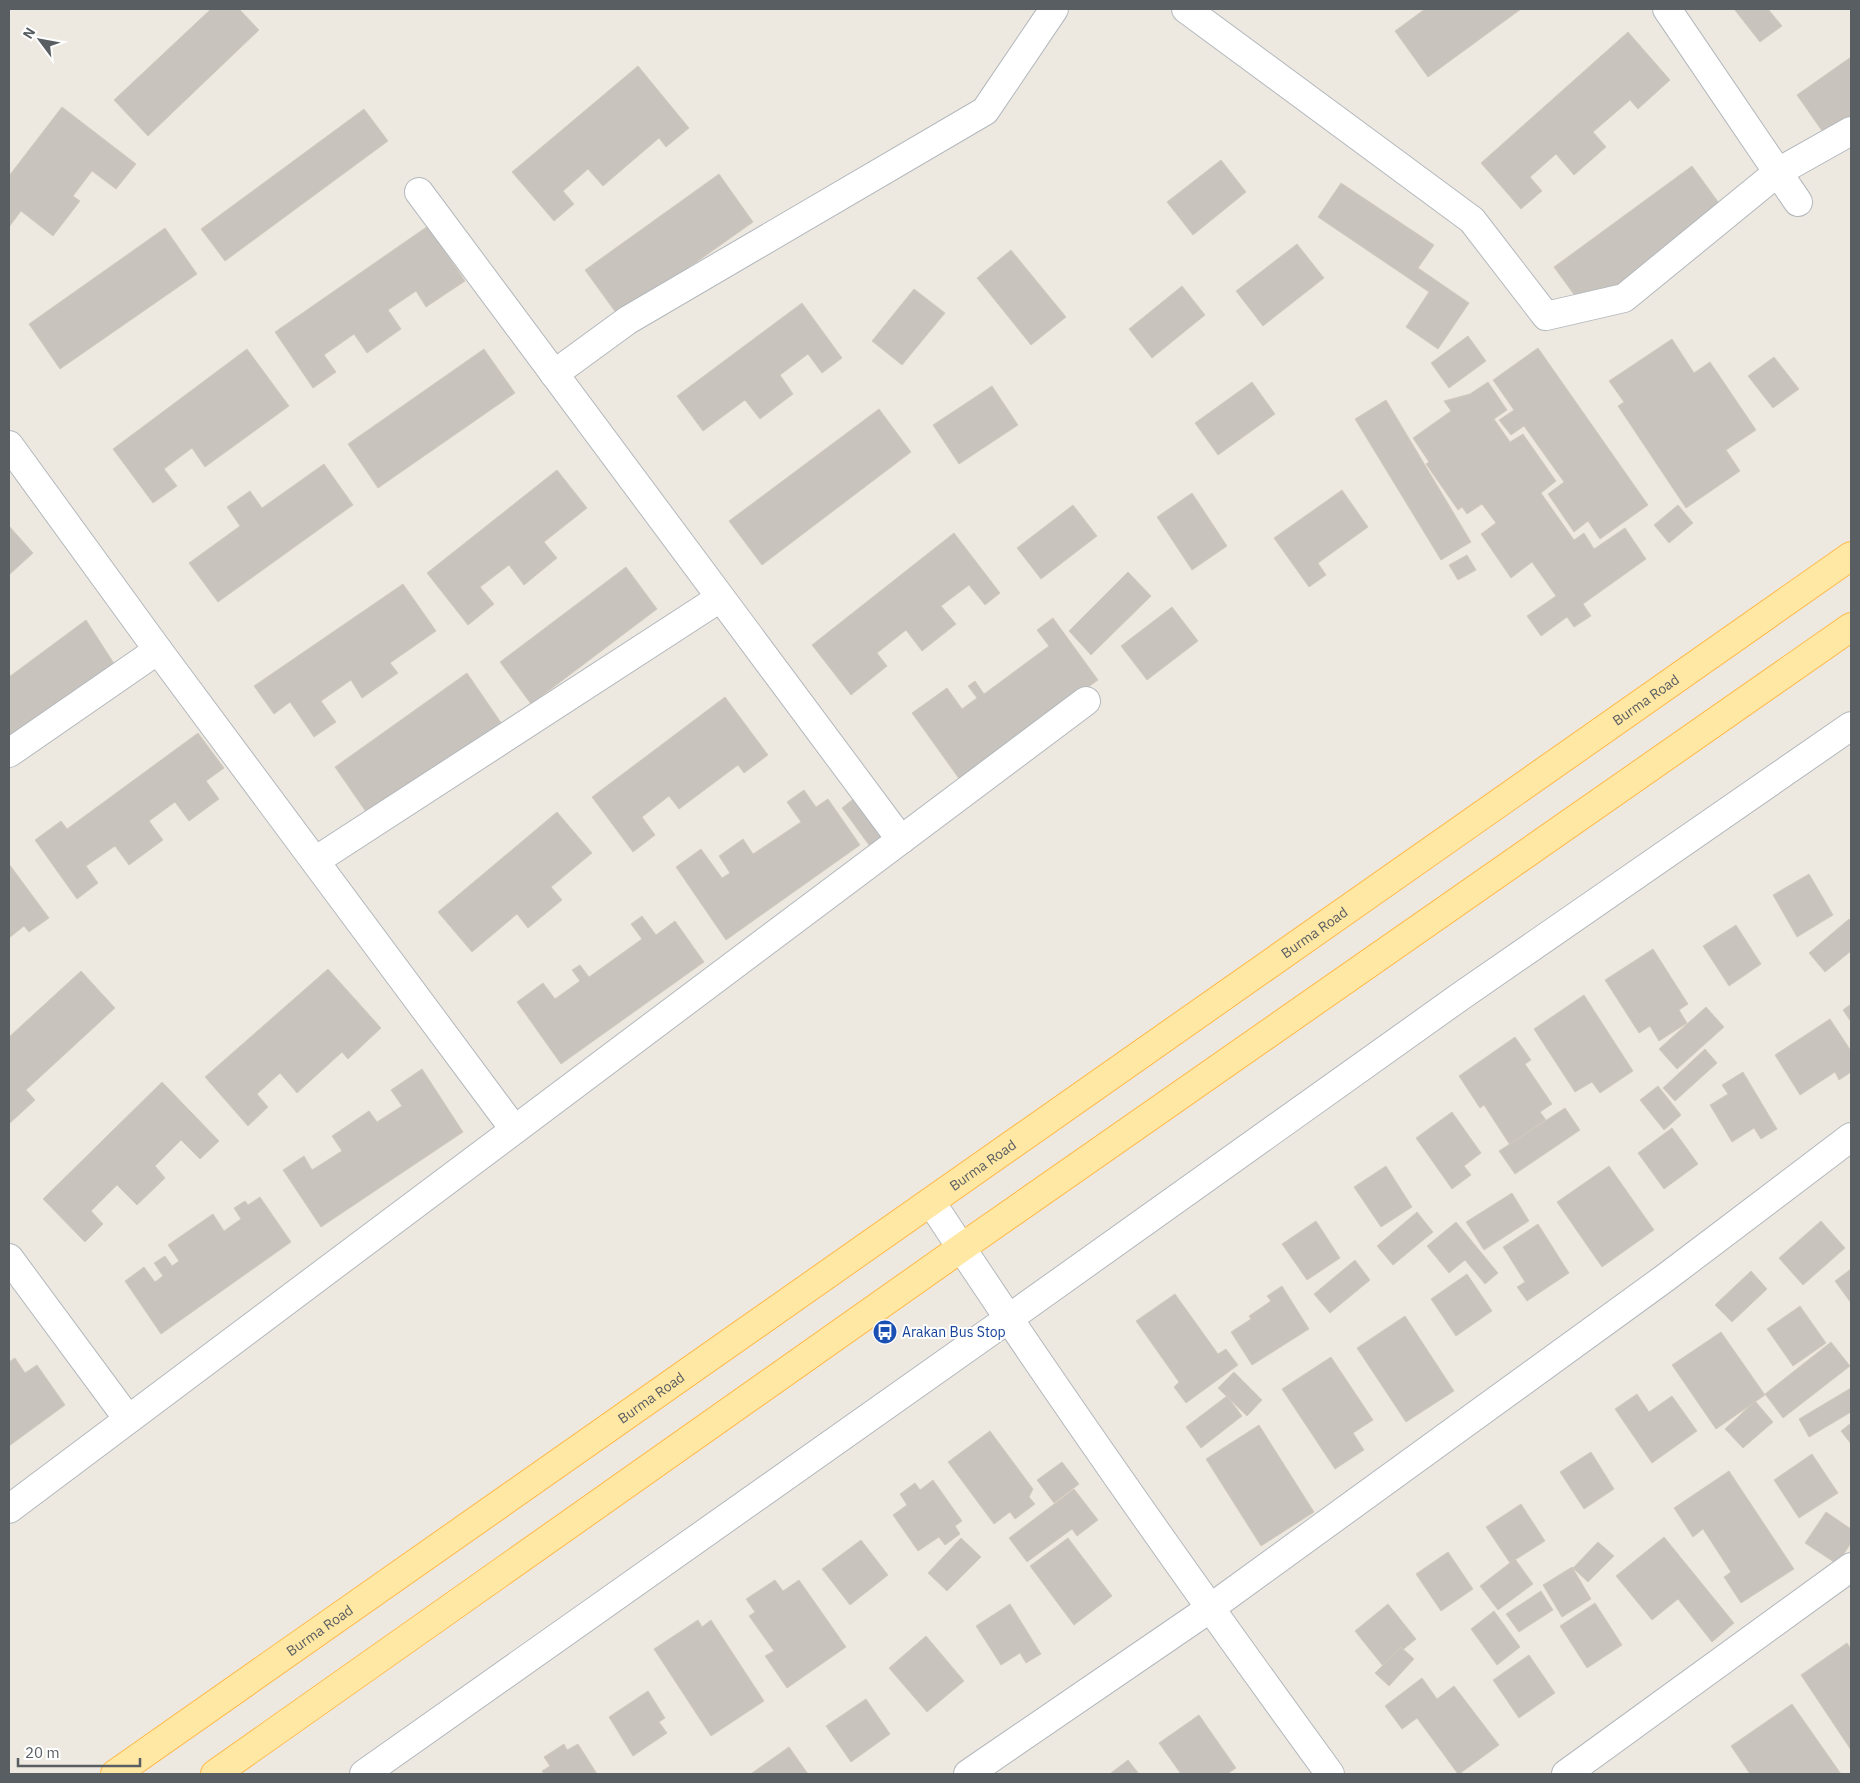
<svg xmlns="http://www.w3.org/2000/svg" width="1860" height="1783" viewBox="0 0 1860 1783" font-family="'IBM Plex Sans',sans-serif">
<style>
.building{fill:#c9c3bd;stroke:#d3cabe}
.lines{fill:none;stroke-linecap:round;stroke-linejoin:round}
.minor-casing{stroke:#b3b8bd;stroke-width:30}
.major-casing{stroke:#ffb948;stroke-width:30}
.minor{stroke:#fff;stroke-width:28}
.major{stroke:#ffe7a4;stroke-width:28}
.labels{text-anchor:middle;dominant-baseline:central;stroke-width:4;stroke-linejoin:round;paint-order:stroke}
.street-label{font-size:14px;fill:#595e63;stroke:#fff}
.transit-label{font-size:14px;fill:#164399;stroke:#fff;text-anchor:start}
</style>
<rect width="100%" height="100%" fill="#eee9e0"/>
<g class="building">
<path d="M211 9H239L259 30 148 136 114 100Z"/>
<path d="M1425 9H1521L1428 77 1395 31Z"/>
<path d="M1734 9H1768L1782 26 1760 42Z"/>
<path d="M1628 32 1670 80 1638 109 1630 100 1593 132 1606 147 1574 175 1556 154 1530 177 1542 191 1521 209 1481 163Z"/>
<path d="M1851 57V122L1827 138 1797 95Z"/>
<path d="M638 66 689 128 666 147 659 138 603 186 588 169 563 191 574 204 554 221 512 172Z"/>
<path d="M62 107 136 164 116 189 92 171 73 196 80 201 53 236 21 211 9 227V176Z"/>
<path d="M364 109 388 141 225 261 201 229Z"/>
<path d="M1221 160 1246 192 1193 235 1167 202Z"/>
<path d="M1692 166 1724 210 1586 311 1554 267Z"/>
<path d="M719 174 753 222 619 317 585 270Z"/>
<path d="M1341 183 1434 245 1418 268 1469 303 1438 349 1406 327 1429 292 1318 217Z"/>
<path d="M428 226 465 281 426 307 416 291 388 310 401 329 367 353 354 334 324 355 336 372 313 388 275 332Z"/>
<path d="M165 228 197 274 60 369 29 324Z"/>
<path d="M1297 244 1324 278 1263 326 1236 291Z"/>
<path d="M1011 250 1066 317 1031 345 977 278Z"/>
<path d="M1182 286 1205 315 1152 358 1129 329Z"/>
<path d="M914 289 945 313 902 365 872 341Z"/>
<path d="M802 303 842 358 822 373 808 354 780 375 793 394 760 419 745 400 703 431 677 396Z"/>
<path d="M1468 336 1486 361 1449 388 1431 363Z"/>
<path d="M1672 339 1694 373 1710 362 1756 430 1726 450 1740 471 1686 508 1618 406 1624 402 1609 381Z"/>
<path d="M1538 348 1648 505 1600 539 1588 521 1574 532 1548 494 1564 482 1524 426 1511 435 1499 420 1514 410 1493 380Z"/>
<path d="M247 349 289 406 205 467 192 448 164 469 177 486 153 503 113 449Z"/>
<path d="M484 349 515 393 378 488 348 444Z"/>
<path d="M1774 357 1799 389 1773 408 1748 376Z"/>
<path d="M1252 382 1275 414 1218 455 1195 423Z"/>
<path d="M1488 382 1507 410 1494 419 1510 442 1523 434 1556 481 1541 493 1574 540 1584 533 1594 549 1625 528 1646 559 1583 604 1591 616 1574 627 1567 617 1541 636 1527 616 1556 596 1532 562 1511 578 1481 534 1496 523 1482 504 1467 514 1462 507 1458 510 1426 464 1429 462 1413 438 1451 411 1444 401 1470 394Z"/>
<path d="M992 386 1018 425 959 464 933 425Z"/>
<path d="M1386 400 1471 542 1441 560 1355 419Z"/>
<path d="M879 409 911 452 762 565 729 521Z"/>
<path d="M324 464 353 505 218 602 189 563 240 526 227 507 250 491 262 508Z"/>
<path d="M557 470 587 508 544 542 557 558 524 585 509 565 480 587 494 604 468 625 427 573Z"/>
<path d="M1342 490 1368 527 1318 563 1326 575 1309 587 1274 538Z"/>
<path d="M1192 493 1227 546 1192 570 1157 517Z"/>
<path d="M1073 505 1097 536 1041 579 1017 548Z"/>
<path d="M1678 505 1693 523 1669 543 1654 525Z"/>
<path d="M9 526 33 553 9 575Z"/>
<path d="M954 533 1000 593 985 605 969 585 941 606 956 624 922 651 906 630 877 653 887 666 851 695 812 645Z"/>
<path d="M1467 555 1476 570 1458 580 1449 565Z"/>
<path d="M626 567 657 609 531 704 500 662Z"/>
<path d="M1128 572 1151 596 1091 655 1069 631Z"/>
<path d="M403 584 436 631 390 663 398 673 362 698 351 680 321 701 336 722 314 737 290 702 274 714 254 686Z"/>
<path d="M1172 607 1198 641 1147 680 1121 646Z"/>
<path d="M1053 618 1098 680 960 780 912 713 947 688 962 709 977 698 968 686 975 681 984 694 1049 646 1037 630Z"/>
<path d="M86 620 115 665 9 743V677Z"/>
<path d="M467 673 504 727 371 819 335 767Z"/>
<path d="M725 697 768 755 744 773 738 765 679 809 669 796 642 817 655 835 633 852 592 797Z"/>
<path d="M198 733 224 768 206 781 219 799 189 821 175 802 149 821 163 840 129 865 115 846 86 866 98 883 77 899 35 840 61 821 67 829Z"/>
<path d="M804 790 816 807 828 799 860 845 726 940 676 867 701 849 722 878 730 873 719 856 743 839 753 854 801 822 787 802Z"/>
<path d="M857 796 892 846 877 856 842 808Z"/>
<path d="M557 812 592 853 551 887 562 900 528 928 517 914 472 952 438 912Z"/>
<path d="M9 864 49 918 29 932 24 926 9 938Z"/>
<path d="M1809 874 1833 915 1797 937 1773 895Z"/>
<path d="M642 916 656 935 675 921 704 962 561 1064 517 1002 543 983 555 999 580 981 572 970 580 965 589 977 642 939 631 924Z"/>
<path d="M1849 919 1851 922V951L1825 972 1809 953Z"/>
<path d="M1736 925 1761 964 1729 986 1703 946Z"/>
<path d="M1653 949 1688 1004 1679 1010 1687 1023 1659 1041 1650 1026 1639 1033 1605 980Z"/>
<path d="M328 969 381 1028 348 1059 342 1052 297 1093 280 1073 257 1094 268 1107 248 1126 205 1077Z"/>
<path d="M81 971 115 1008 26 1090 35 1100 10 1123 9 1121V1037Z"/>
<path d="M1584 995 1633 1071 1600 1093 1592 1082 1575 1092 1534 1029Z"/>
<path d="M1851 1004V1022L1843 1010Z"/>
<path d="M1706 1007 1724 1027 1677 1069 1659 1049Z"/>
<path d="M1830 1019 1851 1051V1072L1839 1080 1835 1072 1800 1095 1775 1055Z"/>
<path d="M1515 1037 1531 1060 1525 1064 1552 1104 1540 1112 1546 1120 1510 1145 1484 1105 1480 1108 1459 1076Z"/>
<path d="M1705 1049 1717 1063 1675 1101 1663 1088Z"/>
<path d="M422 1069 463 1132 321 1227 283 1170 304 1156 312 1170 342 1151 332 1136 369 1111 377 1122 402 1106 391 1090Z"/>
<path d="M1743 1072 1777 1129 1761 1139 1754 1128 1732 1142 1710 1105 1728 1094 1722 1085Z"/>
<path d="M162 1082 219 1141 200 1159 181 1140 155 1166 165 1178 137 1205 117 1185 91 1211 103 1224 85 1242 43 1199Z"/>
<path d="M1658 1086 1681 1115 1664 1130 1640 1100Z"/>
<path d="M1565 1108 1580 1130 1515 1174 1499 1151Z"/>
<path d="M1452 1112 1481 1153 1464 1166 1471 1175 1452 1189 1416 1138Z"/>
<path d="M1672 1128 1698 1164 1664 1189 1638 1153Z"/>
<path d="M1386 1166 1412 1207 1381 1227 1354 1187Z"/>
<path d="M1609 1166 1654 1230 1602 1267 1557 1202Z"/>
<path d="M1512 1193 1529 1221 1484 1250 1466 1222Z"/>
<path d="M260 1197 291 1242 161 1334 125 1281 144 1267 155 1282 163 1276 154 1263 165 1256 172 1266 179 1261 168 1245 213 1214 224 1231 241 1219 234 1208 245 1201 248 1205Z"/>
<path d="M1417 1212 1433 1232 1393 1265 1377 1246Z"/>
<path d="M1316 1221 1340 1258 1307 1280 1282 1244Z"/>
<path d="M1821 1221 1845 1248 1803 1285 1779 1258Z"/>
<path d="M1456 1222 1498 1273 1485 1284 1465 1260 1449 1273 1427 1246Z"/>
<path d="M1538 1224 1569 1273 1527 1301 1517 1287 1525 1282 1503 1247Z"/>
<path d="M1355 1260 1370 1280 1330 1313 1314 1294Z"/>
<path d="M1851 1269V1303L1835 1281Z"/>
<path d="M1751 1271 1767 1289 1732 1322 1715 1305Z"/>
<path d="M1467 1274 1492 1311 1456 1336 1431 1299Z"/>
<path d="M1282 1286 1309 1329 1252 1365 1231 1332 1251 1319 1249 1316 1271 1301 1267 1296Z"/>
<path d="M1175 1294 1218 1354 1226 1349 1238 1365 1186 1403 1174 1387 1179 1382 1136 1321Z"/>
<path d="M1800 1306 1826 1343 1793 1366 1767 1329Z"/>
<path d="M1405 1316 1454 1391 1406 1422 1357 1348Z"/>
<path d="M1721 1332 1765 1395 1716 1429 1672 1365Z"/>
<path d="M1831 1342 1850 1366 1783 1418 1765 1394Z"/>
<path d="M1331 1357 1373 1420 1353 1433 1364 1450 1335 1469 1282 1389Z"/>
<path d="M15 1358 25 1373 37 1365 65 1405 9 1446V1362Z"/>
<path d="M1234 1372 1262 1400 1247 1416 1218 1388Z"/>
<path d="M1851 1388V1412L1809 1437 1799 1419Z"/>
<path d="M1637 1394 1649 1412 1672 1396 1697 1431 1652 1463 1615 1409Z"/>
<path d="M1227 1396 1242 1416 1201 1448 1186 1427Z"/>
<path d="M1755 1401 1773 1422 1743 1448 1725 1429Z"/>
<path d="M1851 1423V1444L1841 1431Z"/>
<path d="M1259 1425 1314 1512 1261 1546 1206 1459Z"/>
<path d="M990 1431 1033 1489 1029 1497 1035 1504 1015 1519 1010 1512 994 1524 948 1462Z"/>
<path d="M1591 1452 1614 1489 1584 1509 1560 1472Z"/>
<path d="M1812 1454 1838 1493 1799 1518 1774 1480Z"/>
<path d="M1062 1462 1079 1484 1054 1503 1037 1480Z"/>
<path d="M1729 1471 1794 1569 1741 1603 1724 1577 1731 1572 1703 1529 1693 1537 1674 1508Z"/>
<path d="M933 1480 962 1521 955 1526 960 1534 945 1545 939 1537 918 1551 893 1515 907 1505 900 1494 915 1483 920 1490Z"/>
<path d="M1074 1489 1098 1520 1077 1536 1072 1529 1027 1562 1009 1538Z"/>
<path d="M1521 1504 1545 1541 1510 1563 1486 1527Z"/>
<path d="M1826 1512 1851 1529V1543L1837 1564 1805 1543Z"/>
<path d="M1664 1537 1734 1623 1712 1642 1678 1599 1652 1620 1616 1576Z"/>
<path d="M961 1538 981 1557 947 1591 928 1573Z"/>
<path d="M1068 1538 1112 1596 1074 1625 1030 1566Z"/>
<path d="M861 1540 888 1575 850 1605 822 1569Z"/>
<path d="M1598 1542 1614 1556 1588 1582 1573 1568Z"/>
<path d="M1448 1552 1473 1589 1441 1611 1416 1574Z"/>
<path d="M1515 1559 1533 1584 1498 1610 1480 1586Z"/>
<path d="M1572 1567 1591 1599 1562 1617 1543 1585Z"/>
<path d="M775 1580 783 1591 799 1580 846 1647 787 1688 765 1656 774 1651 749 1616 755 1612 746 1599Z"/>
<path d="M1541 1591 1553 1610 1519 1632 1506 1614Z"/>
<path d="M1595 1603 1622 1645 1587 1668 1560 1626Z"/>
<path d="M1010 1604 1041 1654 1026 1663 1020 1653 1001 1665 976 1626Z"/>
<path d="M1388 1604 1416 1639 1383 1666 1355 1631Z"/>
<path d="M1494 1611 1520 1647 1497 1665 1471 1629Z"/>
<path d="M698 1620 702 1627 711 1620 764 1701 711 1736 654 1649Z"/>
<path d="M926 1636 964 1681 927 1712 889 1668Z"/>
<path d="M1847 1643 1851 1649V1750L1801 1675Z"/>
<path d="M1401 1647 1414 1659 1389 1686 1375 1673Z"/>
<path d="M1529 1655 1555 1693 1519 1718 1493 1680Z"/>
<path d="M1422 1678 1437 1699 1454 1686 1499 1745 1459 1774H1458L1417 1718 1402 1729 1385 1706Z"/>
<path d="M648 1691 665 1718 659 1722 667 1733 633 1756 609 1717Z"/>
<path d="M866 1699 890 1734 851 1762 826 1726Z"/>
<path d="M1792 1704 1841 1774H1750L1731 1746Z"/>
<path d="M1199 1715 1236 1768 1227 1774H1181L1159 1743Z"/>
<path d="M564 1744 567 1750 578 1744 597 1774H544L542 1771 550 1766 544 1757Z"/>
<path d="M789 1747 808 1774H752V1773Z"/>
<path d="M1128 1760 1139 1774H1112L1111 1773Z"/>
</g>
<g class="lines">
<defs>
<g id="minor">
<path d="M1186 9 1472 220 1546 316 1624 298 1778 172 1851 131"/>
<path d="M1667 9 1798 202"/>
<path d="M419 192 901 840"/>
<path d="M554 374 628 320 985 111 1054 9"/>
<path d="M9 445 158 650 514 1129"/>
<path d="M9 753 158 650"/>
<path d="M315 861 720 598"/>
<path d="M931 1202C1059 1397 1193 1586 1330 1774"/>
<path d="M9 1258 128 1419"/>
<path d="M9 1509 1086 701"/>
<path d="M364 1774 1008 1319 1461 996 1851 726"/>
<path d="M968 1774 1209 1609 1665 1278 1851 1137"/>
<path d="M1566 1774 1851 1567"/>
</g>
<g id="major">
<path id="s1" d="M115 1774 1851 556"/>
<path d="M215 1774 961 1248 1851 627"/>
</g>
</defs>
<use href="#minor" class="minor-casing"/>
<use href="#major" class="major-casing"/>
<use href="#minor" class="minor"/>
<use href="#major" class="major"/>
</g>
<defs>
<symbol id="bus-disc" viewBox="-11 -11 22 22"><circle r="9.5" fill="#1a4fb4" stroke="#fff"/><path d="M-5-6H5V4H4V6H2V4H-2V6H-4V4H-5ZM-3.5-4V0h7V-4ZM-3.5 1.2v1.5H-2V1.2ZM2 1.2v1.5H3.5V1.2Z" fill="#fff"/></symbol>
</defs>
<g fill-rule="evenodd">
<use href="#bus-disc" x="871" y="1318" width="28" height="28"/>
</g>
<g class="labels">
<g class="street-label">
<text stroke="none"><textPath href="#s1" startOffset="1870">Burma Road</textPath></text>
<text stroke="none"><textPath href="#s1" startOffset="1465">Burma Road</textPath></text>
<text stroke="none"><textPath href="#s1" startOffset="1060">Burma Road</textPath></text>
<text stroke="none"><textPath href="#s1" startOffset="655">Burma Road</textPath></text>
<text stroke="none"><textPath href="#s1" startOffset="250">Burma Road</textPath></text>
</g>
<g class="transit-label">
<text x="902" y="1332">Arakan Bus Stop</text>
</g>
</g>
<rect width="1860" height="1783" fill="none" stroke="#595e63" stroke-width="20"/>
<g transform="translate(40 40) rotate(302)" stroke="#ffffff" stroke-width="4" paint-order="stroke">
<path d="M0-4L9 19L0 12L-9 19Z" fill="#595e63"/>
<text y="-8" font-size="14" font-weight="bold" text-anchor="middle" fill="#595e63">N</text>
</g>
<path d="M18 1758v8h122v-8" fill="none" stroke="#595e63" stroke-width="2.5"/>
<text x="25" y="1758" font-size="15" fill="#595e63" stroke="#ffffff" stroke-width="4" paint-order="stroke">20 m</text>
</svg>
